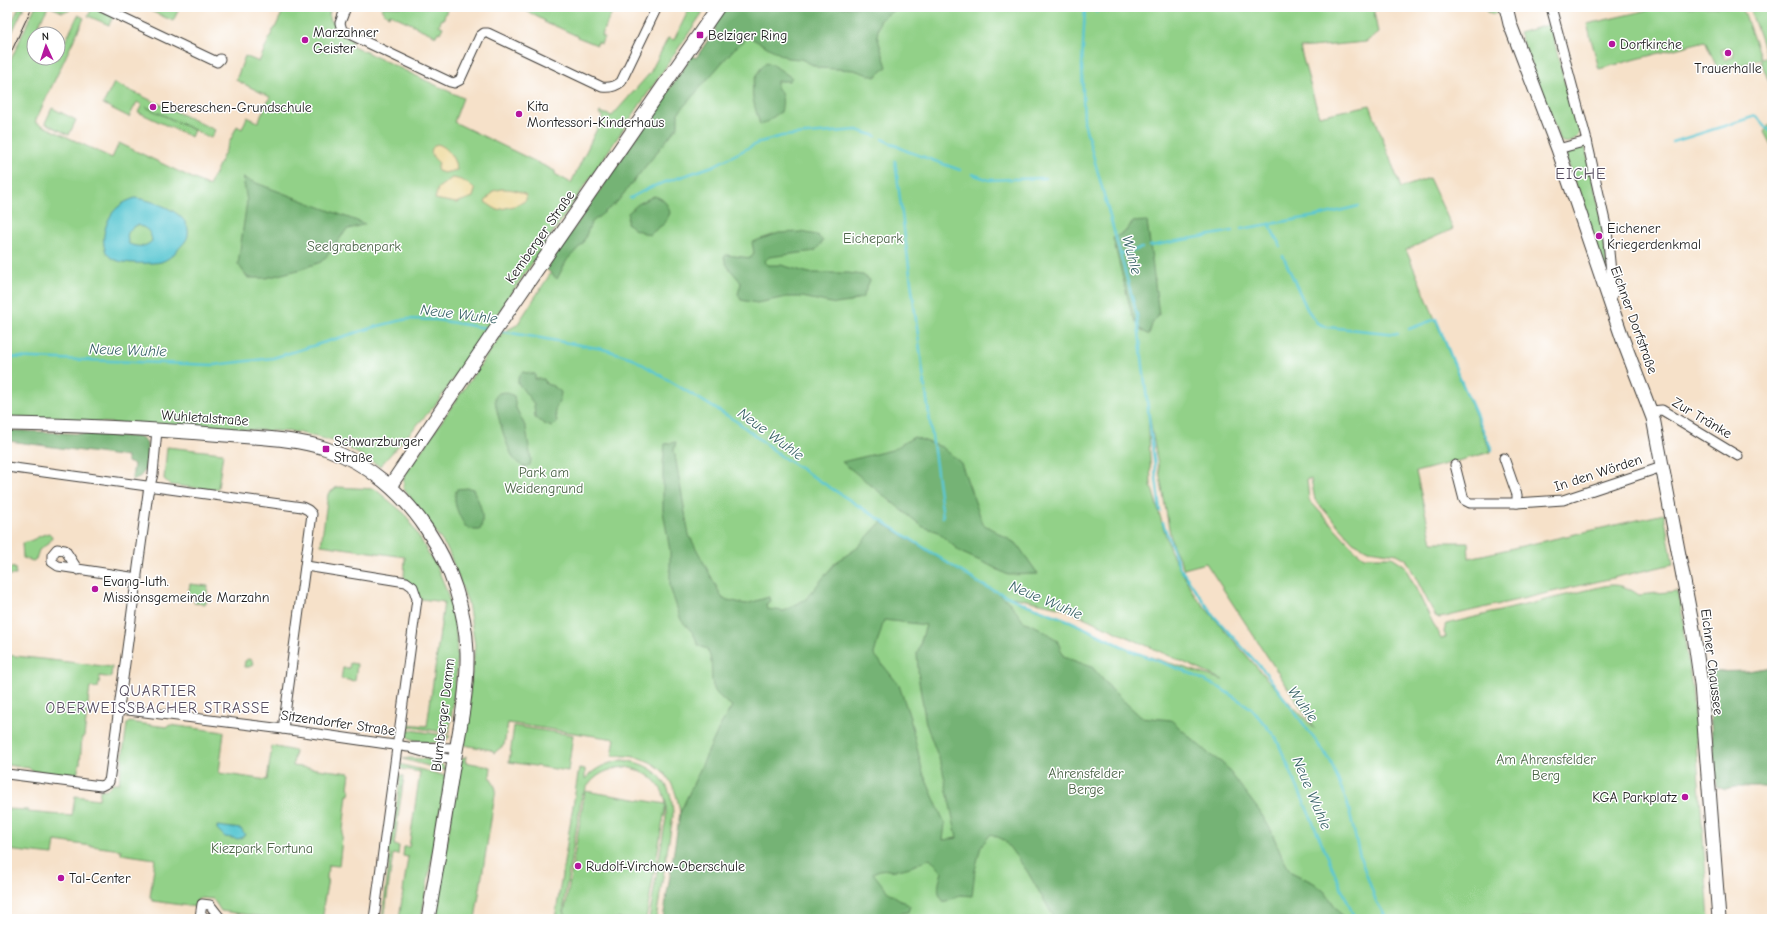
<svg xmlns="http://www.w3.org/2000/svg" width="1779" height="926" viewBox="0 0 1779 926" font-family="'Comic Neue',sans-serif">
<style>
.green{fill:#92d188;stroke:#577652;fill-rule:evenodd}
.forest{fill:#75b374;stroke:#486848;fill-rule:evenodd}
.sand{fill:#eeda9e;stroke:#857b5d}
.water{fill:#5cc8d3;stroke:#3c7278;fill-rule:evenodd}
.lines{fill:none;stroke-linecap:round;stroke-linejoin:round}
.stream{stroke:#5cc8d3;stroke-width:2.5}
.minor-casing{stroke:#3d3a36;stroke-width:11}
.secondary-casing{stroke:#3d3a36;stroke-width:15}
.minor{stroke:#fff;stroke-width:9}
.secondary{stroke:#fff;stroke-width:13}
.tram{stroke:#1c1c1c;stroke-width:1}
.poi-dot{fill:#b5179e;stroke:#fff;stroke-width:1.5}
.labels{text-anchor:middle;dominant-baseline:central;stroke-width:3;stroke-linejoin:round;paint-order:stroke}
.poi-label{font-size:14px;fill:#1c1c1c;stroke:#fff;text-anchor:start}
.street-label{font-size:14px;fill:#1c1c1c;stroke:#fff}
.park-label{font-size:14px;fill:#4b6447;stroke:#fff}
.water-label{font-size:15px;font-style:italic;fill:#366165;stroke:#fff}
.neighbourhood-label{font-size:15px;letter-spacing:1px;fill:#584e61;stroke:#fff}
.quarter-label{font-size:16px;letter-spacing:1px;fill:#584e61;stroke:#fff}
</style>
<rect width="100%" height="100%" fill="#fff"/>
<filter id="ink" filterUnits="userSpaceOnUse"><feTurbulence type="fractalNoise" baseFrequency=".025" numOctaves="2"/><feDisplacementMap in="SourceGraphic" scale="8" xChannelSelector="R" yChannelSelector="G"/><feConvolveMatrix kernelMatrix="1 2 1 2 8 2 1 2 1" color-interpolation-filters="sRGB"/></filter>
<filter id="wash" filterUnits="userSpaceOnUse"><feTurbulence type="fractalNoise" baseFrequency=".012" numOctaves="4" result="noise"/><feDisplacementMap in="SourceGraphic" scale="16" xChannelSelector="R" yChannelSelector="G"/><feGaussianBlur stdDeviation="0.9" result="paint"/><feColorMatrix in="noise" values="0 0 0 0 0 0 0 0 0 0 0 0 0 0 0 0 0 1.4 0 .05"/><feComposite in="paint" operator="in"/></filter>
<g filter="url(#wash)">
<rect width="100%" height="100%" fill="#f6e1c9"/>
<g class="green">
<path d="M19 7H24L7 43V33Z"/>
<path d="M35 7H48L38 26 54 34H34V58H58V36L66 40 78 15 84 18 35 122 112 158 119 143 209 186 237 126 242 129 247 117 258 122 270 97 236 80 245 56 259 62 273 30H274L283 11V7H332L329 14 331 21 335 22 338 32 353 40 351 45 463 98 454 122 555 171V174L571 183 603 116 599 114 600 112 612 116 650 73 668 38 674 40 690 7H705L701 15 437 403 380 466 337 442 296 432 7 418V68Z"/>
<path d="M51 7H71L69 11 62 12Z"/>
<path d="M93 7 113 17 109 25 88 16Z"/>
<path d="M142 7H180L173 21Z"/>
<path d="M382 7H448L443 20 442 19 439 25 443 27 440 33 438 32 436 36 416 27V26L390 14 389 16 383 13 384 11 381 9Z"/>
<path d="M519 7H617L615 11 613 10 601 36 604 37 601 44 598 42 597 45 577 37V36L551 24 550 25 544 22 545 21Z"/>
<path d="M725 7H1373L1378 33 1366 42 1300 48 1319 116 1370 105 1401 188 1429 178 1453 229 1406 250 1491 452 1416 472 1432 542H1468L1469 558 1664 514 1673 564 1440 618 1436 617 1406 559 1397 554 1368 550 1353 542 1315 500 1311 479H1307L1309 500 1356 551 1364 557H1392L1404 565 1441 639 1446 637 1444 632 1446 624 1604 586C1619 583 1627 587 1639 595L1677 591 1685 627 1683 628 1692 687 1709 919H677L699 772 680 813C675 773 653 753 612 756L615 739 508 723 504 745 494 753 491 750 464 745 475 645 468 603 448 550 426 518 403 488 404 476 503 332 517 325 686 65 692 56 696 58 716 28 712 26ZM1133 222 1132 315 1123 273 1125 232ZM1148 407 1170 534 1173 546 1184 569 1206 563 1315 729 1267 679 1195 596 1170 550 1151 485ZM1012 597 1063 608 1223 680 1132 651 1070 621 1020 602Z"/>
<path d="M1485 7H1501L1498 12 1494 14 1488 12Z"/>
<path d="M1661 7H1742L1761 59 1767 57 1749 7H1772V90L1760 59 1719 72 1705 41 1599 69 1587 24ZM1731 47 1734 57 1725 60 1721 50Z"/>
<path d="M1550 24 1568 96 1580 131 1578 136C1573 141 1566 146 1560 140L1519 33Z"/>
<path d="M114 83 215 130 211 138 146 107 194 130 191 137 138 112 142 105 137 102 129 117 103 104Z"/>
<path d="M52 108 76 120 69 135 45 123Z"/>
<path d="M1772 121V147L1764 132Z"/>
<path d="M1585 146 1601 216 1609 283 1566 157C1570 148 1576 147 1585 146Z"/>
<path d="M167 447 223 453 218 488 214 490 171 485 164 479Z"/>
<path d="M337 487 375 489 405 514 421 540 432 560 433 559C465 623 459 666 449 733L404 726 407 724 427 726 444 602 421 599 404 577 405 557 321 545 328 494Z"/>
<path d="M49 533 52 536C51 544 45 545 39 550L36 559 33 561 23 558 22 543C32 542 39 535 49 533Z"/>
<path d="M7 567 15 568 16 575H7Z"/>
<path d="M190 584 208 586 206 604 194 603 195 596 188 595Z"/>
<path d="M7 655 112 667 111 678 100 676 98 688 90 687 84 737H82L80 764H79L77 776 32 771 29 768 7 765Z"/>
<path d="M248 659 252 660 253 665 249 667H244L245 661Z"/>
<path d="M350 663 357 664 355 681 341 679 343 668H349Z"/>
<path d="M129 722 167 727 170 725 224 732 219 773 267 780 272 746 295 751 293 766 350 773 348 788H350L349 795H347L339 866 328 865 327 879H328L323 907 324 908 323 915H322L321 919H278L221 911 213 899 198 898 196 907 153 901 150 897 155 859 121 854V850L55 841 53 855 7 850V809L28 810V812L72 816 75 796 99 799 100 790 107 789 113 783H119L127 724Z"/>
<path d="M514 726 573 735 568 771 509 762Z"/>
<path d="M403 729H404L450 736C444 746 420 743 411 739 407 737 405 733 403 729Z"/>
<path d="M466 756 465 762 491 767 490 776 496 789 475 919H434L461 759Z"/>
<path d="M410 758C422 759 441 758 447 771L403 759Z"/>
<path d="M623 760C656 764 673 783 673 816L656 919H649L666 818V804L646 919H585L564 915 565 919H555L579 768 585 769V779C596 767 607 763 623 760ZM625 767C645 770 663 782 666 804L585 791 564 915V901L582 796C591 777 604 769 625 767Z"/>
<path d="M399 764 446 776 421 919H399L408 857 403 856 404 847H409L420 772 402 769 399 767Z"/>
<path d="M399 776H404L394 845 399 846 398 855 393 854 384 919H382L390 856 389 854 385 853 387 844H391L400 780 396 778Z"/>
</g>
<g class="forest">
<path d="M725 7H898L880 20 877 36 887 67 875 77 854 70 819 68 801 59 787 58 749 37 734 49 678 113V126L617 202 591 223 583 243 567 260 557 279 546 269 692 56 696 58 716 28 712 26Z"/>
<path d="M766 62 772 64 792 78 789 81H777V87C784 95 783 103 781 112 772 116 770 123 760 125 753 99 745 85 766 62Z"/>
<path d="M243 178 365 224 346 230 332 250 321 262 298 270 266 278H248L238 264 247 201Z"/>
<path d="M654 196C663 198 668 204 670 213L665 223 649 235 634 229 627 223 628 213 638 204Z"/>
<path d="M1147 221 1159 315 1152 324 1149 335 1140 329 1132 315 1113 238 1125 232 1133 222Z"/>
<path d="M801 232 817 235 823 241 815 251 769 257 764 262 767 265H781L809 273H848L863 275 870 280 863 297 850 302 836 304 802 297H787L757 303 741 300 738 294 741 283C735 273 726 269 724 257L726 255 751 258 754 253 752 242 779 233Z"/>
<path d="M522 372 535 374V379H544L546 384 553 386 561 392 560 400 555 410 557 422 552 427 546 425 535 418 534 404 518 383V378Z"/>
<path d="M505 392 514 396 516 408 526 428 531 460 530 465 524 467C521 465 517 463 514 459 507 448 495 410 495 397L499 393Z"/>
<path d="M7 430 141 437 145 440 147 444C147 457 149 477 132 480L134 464 127 462V457L9 441 7 453Z"/>
<path d="M914 437 942 447 961 463 983 524 1017 544 1038 574 1008 575 987 564 962 553 936 531 923 527 842 462 892 450Z"/>
<path d="M676 442 674 450 689 535 723 599 746 604 769 597 770 601 766 604 767 609 784 611 806 599 835 563 857 548 881 522 982 585 995 590 1010 603 1023 621 1039 628 1057 640 1064 657 1092 667 1113 691 1141 717 1171 720 1210 755 1224 764 1260 812 1271 830 1282 857 1291 872 1314 883 1325 892 1344 919H1055L1027 871 1004 840 991 834 981 846 975 870 972 896 960 895 944 902C935 892 939 883 942 872L930 858C919 864 910 868 897 870 886 872 886 866 873 873L888 892 910 906 908 912 896 914 885 919H663L680 813 719 728 732 706C725 701 718 697 714 689 709 677 715 663 707 649L699 646 693 633 681 620 670 587V551L663 511V464L665 444ZM884 620 926 625 917 654 919 682 926 724 942 767 957 838 943 840 945 824 923 773 910 718 899 685 874 654Z"/>
<path d="M469 488 473 489C479 502 486 515 480 530H474L466 527C459 516 451 501 457 489Z"/>
<path d="M1772 667V787H1733L1726 790 1717 787 1706 672 1748 671Z"/>
</g>
<g class="sand">
<path d="M437 144C448 146 455 160 457 170L444 173 438 171 437 167 439 163C432 157 427 150 437 144Z"/>
<path d="M452 178C461 179 469 183 475 190L473 197 456 203 435 199 438 188Z"/>
<path d="M502 189C511 189 518 190 526 195V200L518 205 497 210 485 202 493 191Z"/>
</g>
<g class="water">
<path d="M135 198C152 200 192 213 188 235 187 242 180 246 176 252 172 256 167 260 161 262 152 264 121 264 113 259 96 250 105 218 117 208 122 203 129 200 135 198ZM138 225C146 228 151 231 152 241 145 248 137 247 129 244 125 235 128 228 138 225Z"/>
<path d="M217 826 241 829 245 835 239 839 225 837 217 829Z"/>
</g>
<g class="lines">
<g class="stream">
<path d="M1085 7 1082 66 1084 122 1137 315 1160 511"/>
<path d="M1096 12 1101 7"/>
<path d="M882 139 907 151 960 170"/>
<path d="M1673 142 1756 116 1772 134"/>
<path d="M895 161 925 388"/>
<path d="M972 174 989 180 1045 178"/>
<path d="M630 198 651 187 713 166 760 142 782 136 857 130 876 136"/>
<path d="M1270 223C1271 232 1277 238 1280 246"/>
<path d="M1241 229 1322 215 1359 206"/>
<path d="M1150 246 1233 231"/>
<path d="M1120 254 1142 248"/>
<path d="M1283 256 1307 309 1317 323 1327 327 1398 334"/>
<path d="M1409 329 1436 319 1459 376 1492 450"/>
<path d="M500 331 603 349 632 358 739 423 781 456 982 585 1020 602 1070 621 1132 651 1187 672 1220 688 1251 708 1276 738 1355 919"/>
<path d="M7 357 214 365 273 358 378 326 407 319 437 320 492 329"/>
<path d="M926 392 943 517"/>
<path d="M1163 523 1180 568 1214 616 1265 672 1330 760 1348 805 1360 857 1376 901 1387 919"/>
</g>
</g>
</g>
<g filter="url(#ink)">
<g class="lines">
<defs>
<g id="minor">
<path d="M101 7 217 62 220 59"/>
<path d="M346 7 340 23 342 30 345 32 450 82 454 83 460 80 480 36 484 33H488L602 87C609 88 615 87 621 82L657 7"/>
<path d="M1551 7 1587 141 1607 230 1613 294"/>
<path d="M1558 149 1587 141"/>
<path d="M1651 411 1662 410 1738 456"/>
<path d="M1504 458 1517 495V503"/>
<path d="M1455 465 1464 500 1470 503H1517L1563 500 1662 467"/>
<path d="M7 467 302 507 308 510 312 514 283 729"/>
<path d="M306 566 406 582 413 587 417 599 374 919"/>
<path d="M78 570 65 550 57 549 52 555V562L58 566 137 578"/>
<path d="M120 709 283 729 408 747 457 748"/>
<path d="M413 749 455 761"/>
<path d="M7 774 101 786 109 782 148 493 153 474 157 430"/>
<path d="M214 919 200 917 202 904 210 905 221 919"/>
</g>
<g id="secondary">
<path d="M1506 7 1510 24 1558 149 1623 340 1653 418 1693 629 1701 684 1719 919"/>
<path d="M7 424C80 425 153 429 225 435 259 438 294 438 327 449 410 478 464 567 467 652 468 690 460 729 453 767 445 818 437 868 428 919"/>
<path d="M390 486 511 307 718 7"/>
</g>
</defs>
<use href="#minor" class="minor-casing"/>
<use href="#secondary" class="secondary-casing"/>
<use href="#minor" class="minor"/>
<use href="#secondary" class="secondary"/>
<path class="tram" d="M7 61 32 7"/>
</g>
</g>
<g class="poi-dot">
<rect x="696" y="31" width="8" height="8" rx="2"/>
<circle cx="305" cy="40" r="4"/>
<circle cx="1612" cy="44" r="4"/>
<circle cx="1728" cy="53" r="4"/>
<circle cx="153" cy="107" r="4"/>
<circle cx="519" cy="114" r="4"/>
<circle cx="1599" cy="236" r="4"/>
<rect x="322" y="445" width="8" height="8" rx="2"/>
<circle cx="95" cy="589" r="4"/>
<circle cx="1685" cy="797" r="4"/>
<circle cx="578" cy="866" r="4"/>
<circle cx="61" cy="878" r="4"/>
</g>
<g class="labels">
<g class="poi-label">
<text x="313" y="32">Marzahner<tspan x="313" dy="16">Geister</tspan></text>
<text x="708" y="35">Belziger Ring</text>
<text x="1620" y="44">Dorfkirche</text>
<text x="1728" y="68" text-anchor="middle">Trauerhalle</text>
<text x="527" y="106">Kita<tspan x="527" dy="16">Montessori-Kinderhaus</tspan></text>
<text x="161" y="107">Ebereschen-Grundschule</text>
<text x="1607" y="228">Eichener<tspan x="1607" dy="16">Kriegerdenkmal</tspan></text>
<text x="334" y="441">Schwarzburger<tspan x="334" dy="16">Straße</tspan></text>
<text x="103" y="581">Evang-luth.<tspan x="103" dy="16">Missionsgemeinde Marzahn</tspan></text>
<text x="1677" y="797" text-anchor="end">KGA Parkplatz</text>
<text x="586" y="866">Rudolf-Virchow-Oberschule</text>
<text x="69" y="878">Tal-Center</text>
</g>
<g class="street-label">
<text transform="translate(540 237) rotate(-55)">Kemberger Straße</text>
<text transform="translate(1634 320) rotate(70)">Eichner Dorfstraße</text>
<text transform="translate(205 418) rotate(4)">Wuhletalstraße</text>
<text transform="translate(1702 418) rotate(31)">Zur Tränke</text>
<text transform="translate(1598 473) rotate(-18)">In den Wörden</text>
<text transform="translate(1712 662) rotate(83)">Eichner Chaussee</text>
<text transform="translate(443 715) rotate(-83)">Blumberger Damm</text>
<text transform="translate(338 723) rotate(8)">Sitzendorfer Straße</text>
</g>
<g class="park-label">
<text x="873" y="238">Eichepark</text>
<text x="354" y="246">Seelgrabenpark</text>
<text x="544" y="472">Park am<tspan x="544" dy="16">Weidengrund</tspan></text>
<text x="1546" y="759">Am Ahrensfelder<tspan x="1546" dy="16">Berg</tspan></text>
<text x="1086" y="773">Ahrensfelder<tspan x="1086" dy="16">Berge</tspan></text>
<text x="262" y="848">Kiezpark Fortuna</text>
</g>
<g class="water-label">
<text transform="translate(1132 255) rotate(75)">Wuhle</text>
<text transform="translate(459 314) rotate(7)">Neue Wuhle</text>
<text transform="translate(128 350) rotate(2)">Neue Wuhle</text>
<text transform="translate(771 434) rotate(36)">Neue Wuhle</text>
<text transform="translate(1046 600) rotate(23)">Neue Wuhle</text>
<text transform="translate(1303 704) rotate(54)">Wuhle</text>
<text transform="translate(1312 793) rotate(67)">Neue Wuhle</text>
</g>
<g class="neighbourhood-label">
<text x="158" y="691">QUARTIER<tspan x="158" dy="17">OBERWEISSBACHER STRASSE</tspan></text>
</g>
<g class="quarter-label">
<text x="1581" y="174">EICHE</text>
</g>
</g>
<rect width="1779" height="926" fill="none" stroke="#fff" stroke-width="24"/>
<g transform="translate(46 46) rotate(357)"><circle r="19" fill="#ffffff" stroke="#a4a4a4"/>
<path d="M0-3L7 15L0 10L-7 15Z" fill="#b5179e"/>
<text y="-6" font-size="11" font-weight="bold" text-anchor="middle" fill="#1c1c1c">N</text>
</g>
</svg>
